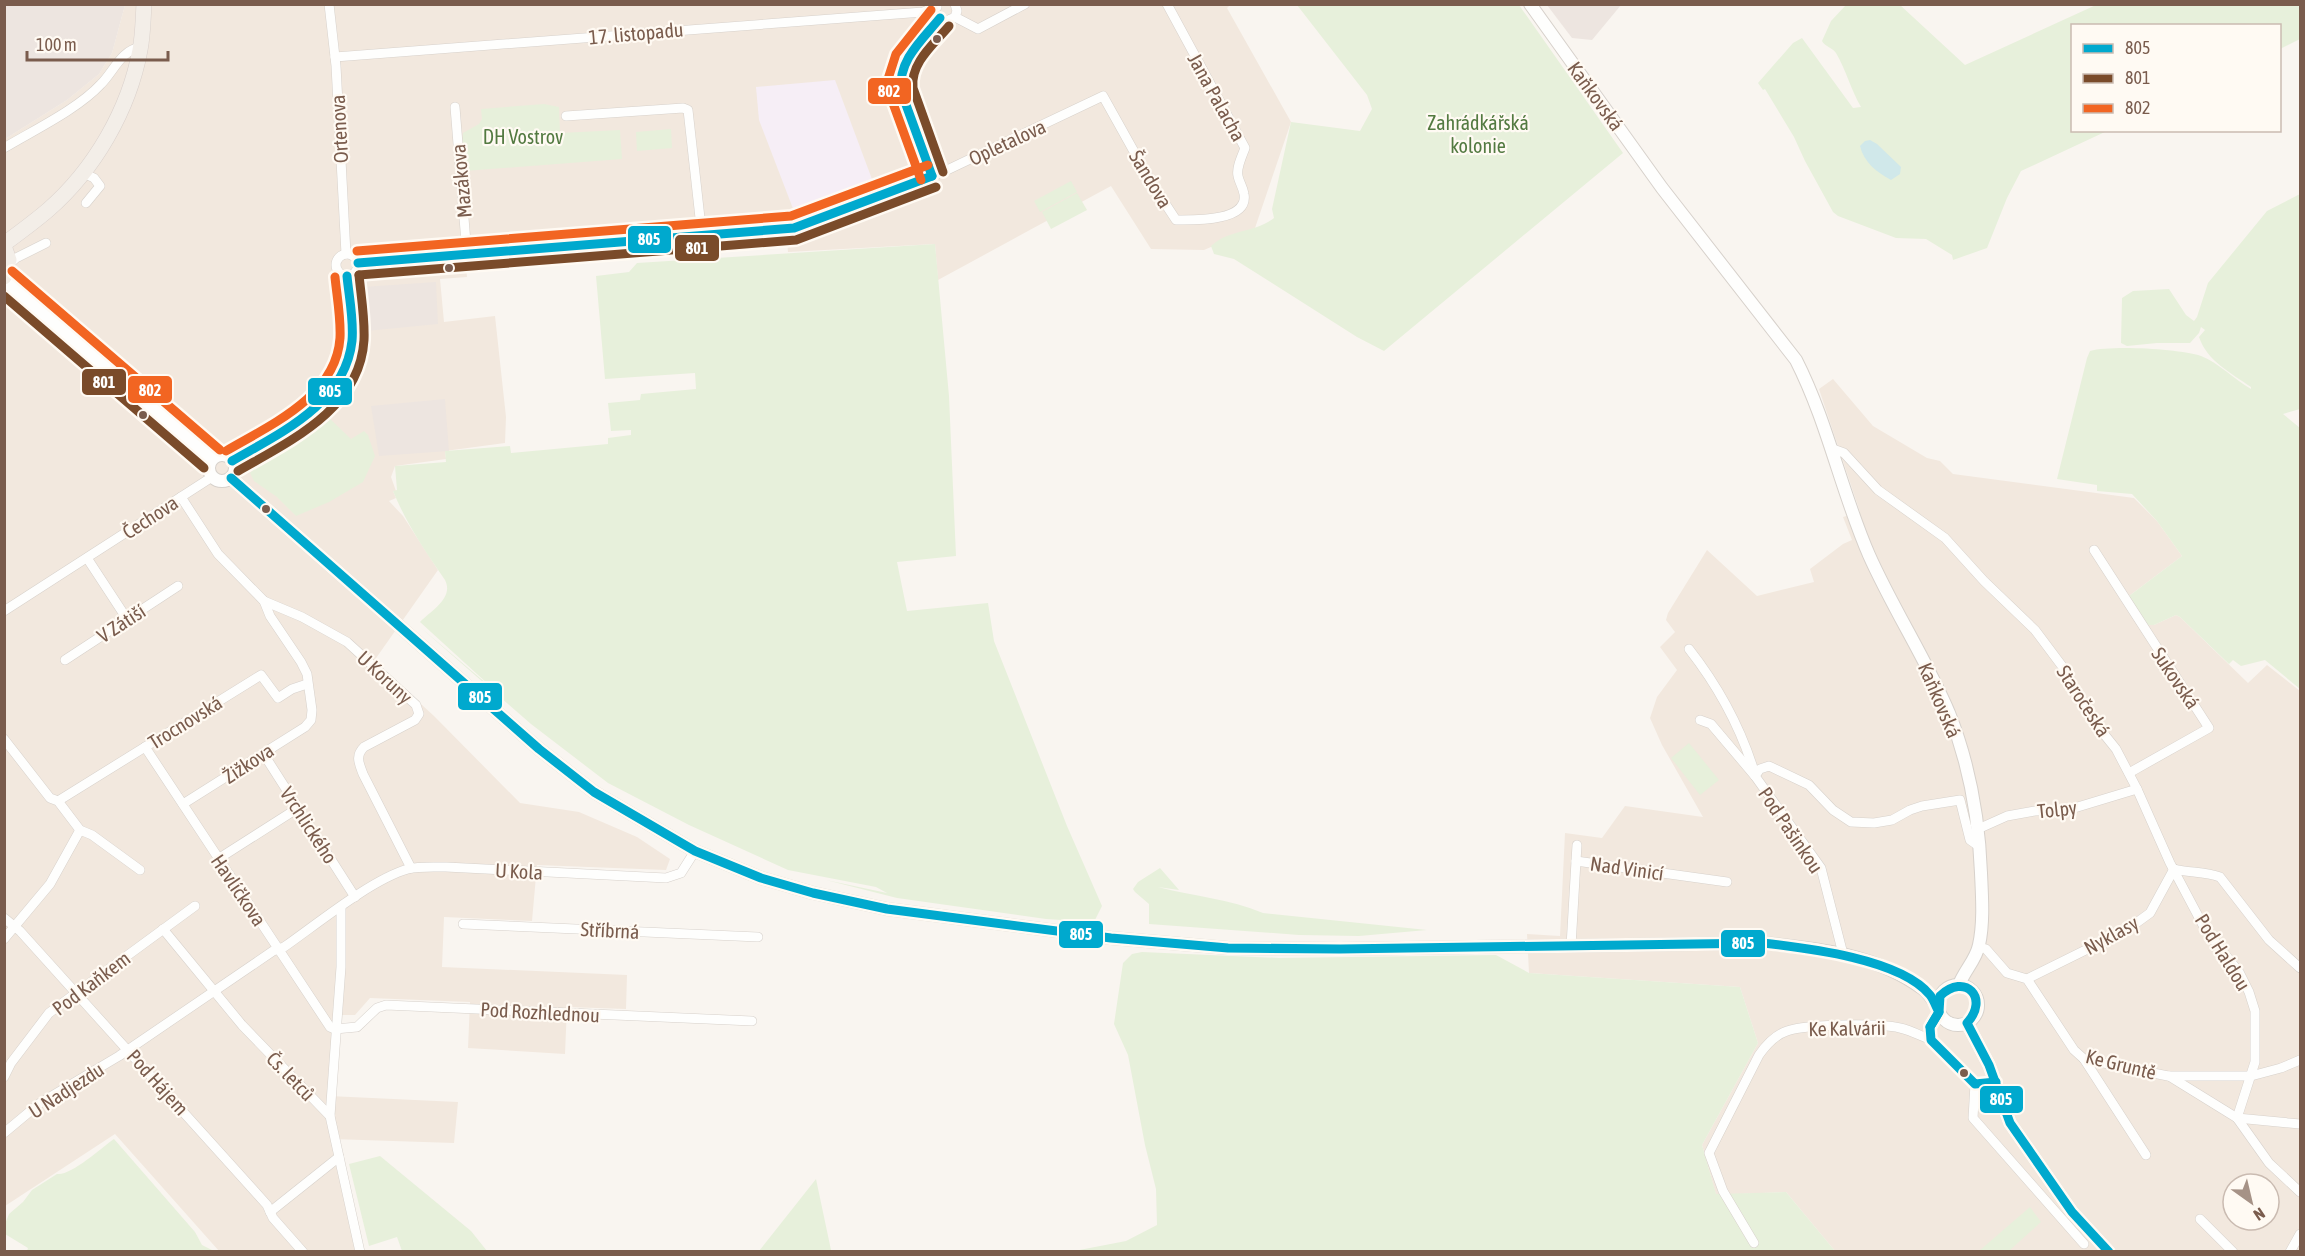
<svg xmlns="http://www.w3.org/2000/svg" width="2305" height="1256" viewBox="0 0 2305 1256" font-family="'Asap Condensed',sans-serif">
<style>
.residential{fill:#f2e8de;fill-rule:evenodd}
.industrial{fill:#ede5e0}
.education{fill:#f6eef6}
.green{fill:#e7f0db}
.water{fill:#d0e8ea}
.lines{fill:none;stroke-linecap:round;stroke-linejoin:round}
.minor-casing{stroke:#d7d1cb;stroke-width:10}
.tertiary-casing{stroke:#d7d1cb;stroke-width:14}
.primary-casing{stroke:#dad1cc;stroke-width:16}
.minor{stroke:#fefefd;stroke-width:9}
.tertiary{stroke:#fefefd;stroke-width:12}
.primary{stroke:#f3eee8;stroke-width:15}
.bus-1-casing{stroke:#fffaf3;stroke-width:14}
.bus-2-casing{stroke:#fffaf3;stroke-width:14}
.bus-3-casing{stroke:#fffaf3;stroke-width:14}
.bus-1{stroke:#00a9ce;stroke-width:9}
.bus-2{stroke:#7a4b2a;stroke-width:9}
.bus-3{stroke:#f26522;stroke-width:9}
.bus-dot{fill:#7a5c4d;stroke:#fffaf3;stroke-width:2}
.labels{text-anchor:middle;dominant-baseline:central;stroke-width:4.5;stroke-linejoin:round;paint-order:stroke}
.street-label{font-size:20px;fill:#7a5c4d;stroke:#fffaf3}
.park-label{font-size:20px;fill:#537a41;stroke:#fffaf3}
.line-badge{stroke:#fffaf3;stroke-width:2}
.badge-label{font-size:16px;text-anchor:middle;font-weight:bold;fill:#fff}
</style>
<rect width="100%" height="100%" fill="#f9f5f0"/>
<g class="residential">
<path d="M125 5H1230L1227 8 1291 122 1255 228 1204 250 1151 249 1111 186 938 280 935 244 788 252 786 229 466 266 467 277 440 279 444 322 495 316 506 417 505 443 445 451 446 459 395 466 391 477 396 491H393L396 498 389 501 403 516 438 570 374 661 434 716 520 803 579 812 637 837 670 859 666 870 537 865 532 921 444 917 442 967 627 975 626 1009 567 1007 565 1054 468 1048 470 1002 370 998 355 1015H333L329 1096 458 1102 454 1143 332 1139 357 1251H219L115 1134 5 1206V139L67 100 99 74 112 53Z"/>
<path d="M1833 379 1873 426 1927 458 1940 461 1953 474 2134 498 2157 521 2182 556 2129 596 2154 625 2176 615 2180 617 2248 683 2267 665 2300 691V1251H1835L1786 1192 1716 1195 1702 1145 1758 1043 1740 987 1529 973 1527 934 1560 936 1565 833 1602 838 1625 806 1703 817 1662 745 1650 718 1657 697 1677 670 1660 647 1675 632 1666 620 1668 613 1707 550 1757 596 1814 582 1810 569 1843 544 1852 540 1843 517 1860 512 1819 389ZM2233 1184H2269V1220H2233Z"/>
</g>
<g class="industrial">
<path d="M5 4 125 5 112 53 99 74 67 100 5 139Z"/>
<path d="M1547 5H1621L1592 40 1572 38Z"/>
<path d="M436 282 438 324 366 331 363 287Z"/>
<path d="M445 399 449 451 379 456 371 406Z"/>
</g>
<path class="education" d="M835 80 876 190 797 219 759 120 756 87Z"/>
<g class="green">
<path d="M1297 5H1519L1623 153 1384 351 1357 337 1234 259 1214 254 1211 246C1229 229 1255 233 1274 218L1272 209 1291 122 1360 131 1372 109 1367 95Z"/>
<path d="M1846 5H1900L1965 65 2096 5H2300V39L2280 49V26H2072V130L2107 131 2021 171 2007 198 1987 248 1953 260 1952 255 1926 239 1896 238 1838 216 1833 212 1805 161 1794 137 1765 89 1763 90 1758 83 1793 43 1802 38 1853 108 1861 107C1851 90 1846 70 1836 53 1832 47 1825 47 1822 41L1831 21Z"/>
<path d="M544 104 559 107 560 133 620 130 622 159 464 171 461 145 463 133 479 124 482 119 481 109Z"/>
<path d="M671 129 672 148 637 151 636 132Z"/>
<path d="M1071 181 1077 192 1040 212 1034 201Z"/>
<path d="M1077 193 1087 210 1051 229 1042 212Z"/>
<path d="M2300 194V409L2283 414 2300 428V689L2265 660 2241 666 2233 660 2229 664 2180 617 2176 615 2154 625H2148L2129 596 2182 556 2157 521 2132 494 2097 491V485L2057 479 2087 358 2090 351C2112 345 2180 349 2201 356 2219 363 2235 380 2251 389V387C2231 373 2207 361 2199 337L2205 330 2201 327 2199 333 2190 343H2157L2127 346 2121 343 2122 298 2133 291 2169 289 2186 315 2194 321 2197 317 2208 283 2267 211Z"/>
<path d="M935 244 949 396 956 556 897 562 907 611 988 603 994 641 1067 826 1102 906 1094 922 1046 919 897 898 826 880 887 893 876 887 788 870 689 825 608 783 531 724 420 627 500 695 420 622C432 610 454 598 445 580 425 551 406 523 393 491L397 490 395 466 446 462 445 451 510 446 511 453 608 444V438L631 435V430L611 431 608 403 640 400 641 394 696 389 695 373 605 379 596 276 629 272 637 263Z"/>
<path d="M327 416 351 439 364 431 368 435 375 456 363 482 329 502 296 516 277 497 254 481 250 473 263 459Z"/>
<path d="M1689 743 1719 780 1700 795 1671 758Z"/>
<path d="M1160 868 1179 890 1158 887C1193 896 1230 899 1263 913L1427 930 1359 936 1299 935 1149 924V904L1135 892 1133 889 1138 882Z"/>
<path d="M1142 952 1279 958 1496 955 1529 973 1740 987 1758 1043 1702 1145 1716 1194 1786 1192 1835 1251 1069 1252 1126 1241 1157 1225 1156 1189 1145 1145 1128 1055 1114 1024 1123 963 1132 954Z"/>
<path d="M114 1139 195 1232 202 1245 214 1251H27L28 1248 5 1234V1224L9 1214 23 1202 32 1190 57 1174C71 1176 101 1148 114 1139Z"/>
<path d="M380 1156 471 1231 487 1251H402L397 1237 369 1246 349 1164Z"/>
<path d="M816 1179 831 1250 859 1251H759Z"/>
<path d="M2030 1207 2041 1222 2009 1251H1979Z"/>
</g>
<path class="water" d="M1870 140 1877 144 1901 167 1900 174 1891 180C1877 172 1864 163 1860 146L1865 141Z"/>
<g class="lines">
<defs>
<g id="minor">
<path d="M329 4 336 66 346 254"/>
<path d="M955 17 978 29 1025 4"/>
<path d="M940 18 946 21 955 17 957 11 955 4"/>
<path d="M335 57 923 12 937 7"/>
<path d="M455 107 467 255"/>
<path d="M566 116 683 108 688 110 702 236"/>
<path d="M4 148C34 130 78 109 101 84 114 71 121 50 141 47"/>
<path d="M83 173 94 178 100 186 86 203"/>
<path d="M932 176 901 91C894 62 924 39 940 18"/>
<circle cx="347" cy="265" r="11"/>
<path d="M358 263 794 228 945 171 1103 96 1151 182 1176 220C1193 220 1249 222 1244 194 1243 187 1239 182 1238 176 1236 168 1242 156 1245 148L1167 4"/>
<path d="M9 264 16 258 46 243"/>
<path d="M1833 449 1844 453 1878 490 1945 538 1984 581 2035 630 2062 666 2087 713 2116 749 2137 789 2170 863 2205 929 2239 972 2249 992 2255 1011V1062L2237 1118"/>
<path d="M232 461C278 433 349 403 352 341 353 319 349 297 347 276"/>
<path d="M181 497 218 554 264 601 270 616 301 662 307 674 312 710 311 720 305 727 183 804"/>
<path d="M2094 550 2209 728 2129 773"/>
<path d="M87 558 127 619"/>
<path d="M264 601 302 617 347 642 416 705 419 714 415 720 364 747C355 756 359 763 363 774L411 868"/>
<path d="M4 611 212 477"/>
<path d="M1689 649C1718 686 1740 726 1754 771"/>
<path d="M65 660 178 586"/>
<path d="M1700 720 1711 724 1755 776 1821 868 1843 954"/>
<path d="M4 739 50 798 58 801 80 830 92 835 140 870"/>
<path d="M145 747 330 1027 335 1029"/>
<path d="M263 753 355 897"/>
<path d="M1755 776 1760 769 1769 766 1809 785 1833 810 1851 822 1874 823 1892 820 1910 810 1922 806 1960 800 1970 840 1980 847"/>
<path d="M58 801 261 675 278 698 292 689 307 684"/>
<path d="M1978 829 2007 816 2035 811 2071 809 2137 789"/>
<path d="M218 859 298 808"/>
<path d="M1576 861 1577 845"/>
<path d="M2174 869C2189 873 2205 871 2220 877L2269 940 2300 968"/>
<path d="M4 918 20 931 267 1205 273 1218 303 1252"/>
<path d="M463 924 758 937"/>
<path d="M163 929 242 1025 330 1116 360 1252"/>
<path d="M4 939 50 884 80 830"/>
<path d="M1571 946 1576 861 1727 882"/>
<path d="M1979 947 1986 949 2007 973 2027 979 2074 1050 2084 1059 2168 1076H2251L2281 1068 2300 1060"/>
<path d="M2027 979 2128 929 2150 913 2174 869"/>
<path d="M1939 1012 1930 1027 1931 1040 1975 1084 1996 1082"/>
<path d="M335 1029 357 1027 377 1008 386 1005 752 1021"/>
<path d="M2084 1059 2146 1155"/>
<path d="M2169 1076 2237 1118 2269 1163 2300 1192"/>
<path d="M4 1077 11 1063 49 1013 195 906"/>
<path d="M1975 1084 1973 1118 2084 1244"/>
<path d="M330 1116 341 967V908"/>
<path d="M2237 1118 2300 1124"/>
<path d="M4 1133 40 1103 119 1056 273 951 284 947C317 924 372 879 408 869 419 866 434 867 446 867L666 878 681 873 695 851"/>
<path d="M270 1212 339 1157"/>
<path d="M2200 1219 2233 1252"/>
<path d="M1754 1243 1723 1191 1709 1153 1759 1055C1766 1045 1775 1035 1787 1031 1808 1024 1877 1023 1900 1028 1910 1030 1921 1036 1931 1040"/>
<path d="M2290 1252 2300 1234"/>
</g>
<g id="tertiary">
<path d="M1530 4 1662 188 1796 360C1828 423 1841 491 1869 555 1893 609 1926 659 1949 713 1969 763 1979 819 1981 873 1982 896 1984 922 1979 945 1976 960 1964 971 1959 985"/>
<path d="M4 280 212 459"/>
<circle cx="222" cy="468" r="13"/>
<path d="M231 478 539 749 594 792 695 851 761 878 813 893 887 909 1111 938 1228 948 1340 949 1763 943C1817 948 1878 955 1923 989 1929 993 1933 1001 1938 1007"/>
<circle cx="1958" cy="1005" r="20"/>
<path d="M1967 1023 1989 1065 2010 1123 2072 1212 2109 1252"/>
</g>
<g id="primary">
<path d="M4 244C19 233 34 222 48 210 94 170 129 110 140 50 143 35 143 20 144 4"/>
<path d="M4 246 9 260 4 277"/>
</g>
</defs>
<use href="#minor" class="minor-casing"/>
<use href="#tertiary" class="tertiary-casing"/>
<use href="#primary" class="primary-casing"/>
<use href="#minor" class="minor"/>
<use href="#tertiary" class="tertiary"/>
<use href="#primary" class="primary"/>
<defs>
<g id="bus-1">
<path d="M932 176 901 91C898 60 922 40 940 18"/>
<path d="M358 263 794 228 932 176"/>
<path d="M232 461C280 433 345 404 352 341 354 320 349 297 347 276"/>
<path d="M231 478 539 749 594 792 695 851 761 878 813 893 887 909 1111 938 1228 948 1340 949 1763 943C1807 948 1901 959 1930 995 1934 1000 1936 1007 1939 1012L1930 1027 1931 1040 1975 1084 1996 1082"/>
<path d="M1930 1027 1939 1012 1940 996C1965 972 1990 998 1967 1023L1989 1065 2010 1123 2072 1212 2109 1252"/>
</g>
<g id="bus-2">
<path d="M943 172 913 88C910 63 934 44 949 26"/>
<path d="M359 275 796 240 936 187"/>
<path d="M4 296 204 468"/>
<path d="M238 471C290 441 360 409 364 340 365 318 361 296 359 275"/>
</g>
<g id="bus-3">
<path d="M921 180 890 95 888 79 896 54 931 10"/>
<path d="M357 251 791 216 928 165"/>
<path d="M12 271 220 450"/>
<path d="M226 451C270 425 336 397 340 338 341 318 337 297 335 277"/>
</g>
</defs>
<use href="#bus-1" class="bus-1-casing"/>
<use href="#bus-2" class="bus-2-casing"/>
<use href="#bus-3" class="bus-3-casing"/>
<use href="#bus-1" class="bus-1"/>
<use href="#bus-2" class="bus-2"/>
<use href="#bus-3" class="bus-3"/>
</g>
<g class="bus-dot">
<circle cx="937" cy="39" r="5"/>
<circle cx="449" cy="268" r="5"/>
<circle cx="143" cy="415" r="5"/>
<circle cx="266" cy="509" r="5"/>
<circle cx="1964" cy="1073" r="5"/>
</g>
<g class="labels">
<g class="street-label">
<text transform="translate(636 33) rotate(-5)">17. listopadu</text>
<text transform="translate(1596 96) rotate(54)">Kaňkovská</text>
<text transform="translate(1217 97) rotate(61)">Jana Palacha</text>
<text transform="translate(339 129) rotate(-93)">Ortenova</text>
<text transform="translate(1007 142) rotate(-25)">Opletalova</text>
<text transform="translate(1151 179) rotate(59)">Šandova</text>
<text transform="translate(461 181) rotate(-95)">Mazákova</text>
<text transform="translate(150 517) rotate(-33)">Čechova</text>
<text transform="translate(121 623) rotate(-33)">V Zátiší</text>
<text transform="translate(385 677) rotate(43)">U Koruny</text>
<text transform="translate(2176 678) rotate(56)">Sukovská</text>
<text transform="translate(1940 700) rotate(67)">Kaňkovská</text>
<text transform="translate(2084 701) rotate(57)">Staročeská</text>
<text transform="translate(185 722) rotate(-32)">Trocnovská</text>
<text transform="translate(248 763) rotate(-33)">Žižkova</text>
<text transform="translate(2057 809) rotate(-6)">Tolpy</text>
<text transform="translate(309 825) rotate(57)">Vrchlického</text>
<text transform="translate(1791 830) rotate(56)">Pod Pašinkou</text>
<text transform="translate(1627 868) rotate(8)">Nad Vinicí</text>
<text transform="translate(519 871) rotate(3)">U Kola</text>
<text transform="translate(239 890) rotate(56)">Havlíčkova</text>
<text transform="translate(610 930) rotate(3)">Stříbrná</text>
<text transform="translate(2111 935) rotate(-29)">Nyklasy</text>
<text transform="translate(2223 952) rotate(58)">Pod Haldou</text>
<text transform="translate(91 983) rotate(-37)">Pod Kaňkem</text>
<text transform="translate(540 1012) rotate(3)">Pod Rozhlednou</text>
<text transform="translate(1847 1028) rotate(-1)">Ke Kalvárii</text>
<text transform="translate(2121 1064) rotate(14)">Ke Gruntě</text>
<text transform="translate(291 1076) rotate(46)">Čs. letců</text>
<text transform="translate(158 1082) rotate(48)">Pod Hájem</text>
<text transform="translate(66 1090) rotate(-33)">U Nadjezdu</text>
</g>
<g class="park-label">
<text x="1478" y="122">Zahrádkářská<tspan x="1478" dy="23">kolonie</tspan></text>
<text x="523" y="136">DH Vostrov</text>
</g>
</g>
<g class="line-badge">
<rect x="867" y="77" width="45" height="28" rx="6" fill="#f26522"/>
<rect x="627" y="225" width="45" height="29" rx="6" fill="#00a9ce"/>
<rect x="674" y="234" width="46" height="28" rx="6" fill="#7a4b2a"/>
<rect x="81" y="368" width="46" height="28" rx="6" fill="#7a4b2a"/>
<rect x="127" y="375" width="46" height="29" rx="6" fill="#f26522"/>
<rect x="307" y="377" width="46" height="29" rx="6" fill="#00a9ce"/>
<rect x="457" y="682" width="46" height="29" rx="6" fill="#00a9ce"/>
<rect x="1058" y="920" width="46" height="29" rx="6" fill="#00a9ce"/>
<rect x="1720" y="929" width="46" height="29" rx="6" fill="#00a9ce"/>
<rect x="1979" y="1085" width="45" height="29" rx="6" fill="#00a9ce"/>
</g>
<g class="badge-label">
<text x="889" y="97">802</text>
<text x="649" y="245">805</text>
<text x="697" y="254">801</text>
<text x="104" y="388">801</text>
<text x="150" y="396">802</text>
<text x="330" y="397">805</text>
<text x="480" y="703">805</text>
<text x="1081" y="940">805</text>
<text x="1743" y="949">805</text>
<text x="2001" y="1105">805</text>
</g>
<rect width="2305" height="1256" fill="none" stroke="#7a5c4d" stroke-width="12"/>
<rect x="2071" y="24" width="210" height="108" fill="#fffaf3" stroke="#cabbb1" stroke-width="1.5"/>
<rect x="2083" y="44" width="30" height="9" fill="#00a9ce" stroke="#cabbb1" stroke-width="1.5"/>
<text x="2125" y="54" font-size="18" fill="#7a5c4d">805</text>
<rect x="2083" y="74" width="30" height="9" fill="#7a4b2a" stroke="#cabbb1" stroke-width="1.5"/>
<text x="2125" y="84" font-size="18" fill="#7a5c4d">801</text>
<rect x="2083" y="104" width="30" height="9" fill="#f26522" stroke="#cabbb1" stroke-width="1.5"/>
<text x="2125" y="114" font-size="18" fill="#7a5c4d">802</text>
<g transform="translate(2251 1202) rotate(146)"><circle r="28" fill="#fffaf3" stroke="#cabbb1" stroke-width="1.5"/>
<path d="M0-4.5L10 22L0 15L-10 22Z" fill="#a69286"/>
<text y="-9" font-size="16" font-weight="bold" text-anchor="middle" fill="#7a5c4d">N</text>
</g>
<path d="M27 51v9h141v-9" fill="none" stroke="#7a5c4d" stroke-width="3"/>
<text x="36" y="51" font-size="18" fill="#7a5c4d" stroke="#fffaf3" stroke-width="4.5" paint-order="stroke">100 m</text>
</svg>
